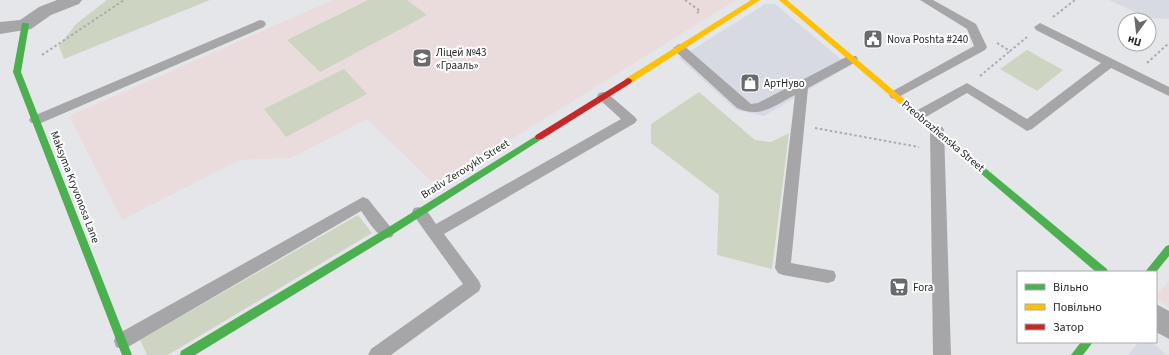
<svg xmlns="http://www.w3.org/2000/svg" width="1169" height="355" viewBox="0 0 1169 355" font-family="'Source Sans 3',sans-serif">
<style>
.built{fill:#d7dae2}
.education{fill:#eadcdc}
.green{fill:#cdd5c2}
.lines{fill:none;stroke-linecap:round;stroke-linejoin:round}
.path{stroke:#aaabad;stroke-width:2;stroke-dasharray:2.5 2.5;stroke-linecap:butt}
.lane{fill:#a6a6a8;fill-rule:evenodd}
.street{fill:#a6a6a8;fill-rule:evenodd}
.fast{fill:#4caf50;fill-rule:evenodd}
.slow{fill:#ffc107;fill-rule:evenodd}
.jam{fill:#c62828;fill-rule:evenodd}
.labels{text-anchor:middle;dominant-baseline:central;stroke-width:4;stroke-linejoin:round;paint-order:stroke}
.poi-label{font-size:11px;fill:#262729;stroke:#fff;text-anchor:start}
.street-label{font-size:11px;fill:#262729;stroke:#fff}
</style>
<rect width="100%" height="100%" fill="#e5e6e9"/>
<g class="built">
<path d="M1109 0H1169V19L1148 18Z"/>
<path d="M765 4H775L849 66 764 116 736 110 679 58Z"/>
<path d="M1139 342H1152L1166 355H1128Z"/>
</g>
<g class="education">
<path d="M333 0H736L436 186 367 119 291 158 240 160 122 220 69 116Z"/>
<path d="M1169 281V308L1156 296Z"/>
</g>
<g class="green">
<path d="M107 0H210L64 59 59 46 76 24Z"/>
<path d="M368 0H407L427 15 320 72 287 40Z"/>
<path d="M1027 50 1063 70 1037 91 1000 69Z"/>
<path d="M344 69 367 94 286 137 264 109Z"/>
<path d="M699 92 755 140 771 142 789 133 772 269 717 255 719 195 651 143V124Z"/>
<path d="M358 215 372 233 168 355H147L140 340Z"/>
</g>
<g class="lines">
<g class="path">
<path d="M685 0 700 11 697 13"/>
<path d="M1053 17 1075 0"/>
<path d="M997 43 1010 51 1027 37"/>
<path d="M42 55 124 0"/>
<path d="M1147 63 1169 43"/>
<path d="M980 76 1010 51"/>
<path d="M815 128 919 147"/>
</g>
<g class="lane">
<path d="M920 0H933L976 24 987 47 985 50 895 99 891 98 889 95 891 92 974 46 967 29Z"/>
<path d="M260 20 264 21 266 24 264 27 41 123H31L29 120 31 117Z"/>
<path d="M1040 23 1169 87V96L1111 68 1032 129 1027 131 967 93 924 118H914L913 115 914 112 967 83 1027 119 1101 63 1036 30 1034 27Z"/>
<path d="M679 44 683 45 751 104 758 103 848 56H856L858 59 856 62 808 88 791 263 834 271 836 276 834 281 828 283 783 275 778 273 775 268 795 95C775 105 760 119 737 108L675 51 673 48Z"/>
<path d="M603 92 607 93 635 117 637 120 635 123 444 234 479 281 481 286 479 291 391 355H368L371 349 463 284 414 216 412 212 414 208C425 204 430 215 436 224L621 119 599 99 597 96 599 93Z"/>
<path d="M937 125 942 127 944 130 951 355H933L930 130 932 127Z"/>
<path d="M363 197 368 199 392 229 394 233 392 237C379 242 369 221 361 211L128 347 122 349 116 347 114 341 116 335Z"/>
</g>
<g class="street">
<path d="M57 0H82L79 4 51 15 31 29 0 34V22L20 20 39 7Z"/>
<path d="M1156 304 1169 311V339L1156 332Z"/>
</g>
<g class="fast">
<path d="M22 23H28L29 25 21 72 132 355H122L13 72Z"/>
<path d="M539 134 543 137 542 139 390 236 195 355H180L181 351 384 230Z"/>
<path d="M975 161 978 162 1107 269 1108 272H1096L972 166 971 164Z"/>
<path d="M1169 245V256L1156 272H1145L1166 246Z"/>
<path d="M1081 342H1093L1083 355H1071Z"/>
</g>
<g class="slow">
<path d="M751 0H760L631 83H625L624 81 625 79Z"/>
<path d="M779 0H787L978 162 979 164 978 166H972Z"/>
</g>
<path class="jam" d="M628 78 631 79 632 81 631 83 542 139H536L535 137 536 135Z"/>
</g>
<defs>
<symbol id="civic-square" viewBox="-11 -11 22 22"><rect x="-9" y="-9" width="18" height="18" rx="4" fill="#696a6c" stroke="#fff"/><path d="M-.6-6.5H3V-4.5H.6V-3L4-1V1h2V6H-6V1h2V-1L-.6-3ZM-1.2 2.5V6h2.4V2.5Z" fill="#fff"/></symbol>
<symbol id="school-square" viewBox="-11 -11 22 22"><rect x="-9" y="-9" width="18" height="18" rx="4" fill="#696a6c" stroke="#fff"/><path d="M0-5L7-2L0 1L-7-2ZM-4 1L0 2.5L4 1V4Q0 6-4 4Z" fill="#fff"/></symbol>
<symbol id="shop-square" viewBox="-11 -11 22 22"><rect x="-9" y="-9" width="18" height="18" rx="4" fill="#696a6c" stroke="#fff"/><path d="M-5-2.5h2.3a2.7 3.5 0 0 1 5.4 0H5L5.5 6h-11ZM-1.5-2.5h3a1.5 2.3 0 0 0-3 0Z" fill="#fff"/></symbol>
<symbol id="supermarket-square" viewBox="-11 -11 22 22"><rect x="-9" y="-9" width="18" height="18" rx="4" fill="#696a6c" stroke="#fff"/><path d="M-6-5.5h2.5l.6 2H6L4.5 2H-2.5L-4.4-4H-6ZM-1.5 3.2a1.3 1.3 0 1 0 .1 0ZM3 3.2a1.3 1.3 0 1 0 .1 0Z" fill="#fff"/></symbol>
</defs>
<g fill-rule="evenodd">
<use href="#civic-square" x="862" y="28" width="22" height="22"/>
<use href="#school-square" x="411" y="47" width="22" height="22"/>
<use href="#shop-square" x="739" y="72" width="22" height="22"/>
<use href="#supermarket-square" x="888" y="276" width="22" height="22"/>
</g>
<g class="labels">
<g class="poi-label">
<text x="887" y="39">Nova Poshta #240</text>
<text x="436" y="52">Ліцей №43<tspan x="436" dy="13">«Грааль»</tspan></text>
<text x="764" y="83">АртНуво</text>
<text x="913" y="287">Fora</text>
</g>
<g class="street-label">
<text transform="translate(943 136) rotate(40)">Preobrazhenska Street</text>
<text transform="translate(465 169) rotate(-32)">Brativ Zerovykh Street</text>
<text transform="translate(75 187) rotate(69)">Maksyma Kryvonosa Lane</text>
</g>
</g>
<rect x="1017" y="271" width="140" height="72" fill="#ffffff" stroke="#a8a9a9"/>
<rect x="1025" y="284" width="20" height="6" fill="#4caf50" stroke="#a8a9a9"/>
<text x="1053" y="291" font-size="12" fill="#262729">Вільно</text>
<rect x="1025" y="304" width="20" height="6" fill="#ffc107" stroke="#a8a9a9"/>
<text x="1053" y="311" font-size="12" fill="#262729">Повільно</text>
<rect x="1025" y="324" width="20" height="6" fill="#c62828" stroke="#a8a9a9"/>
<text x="1053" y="331" font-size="12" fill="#262729">Затор</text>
<g transform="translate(1137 32) rotate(195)"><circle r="19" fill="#ffffff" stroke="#a8a9a9"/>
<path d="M0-3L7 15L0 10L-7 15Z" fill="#696a6c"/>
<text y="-6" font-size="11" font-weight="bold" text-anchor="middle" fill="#262729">Пн</text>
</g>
</svg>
